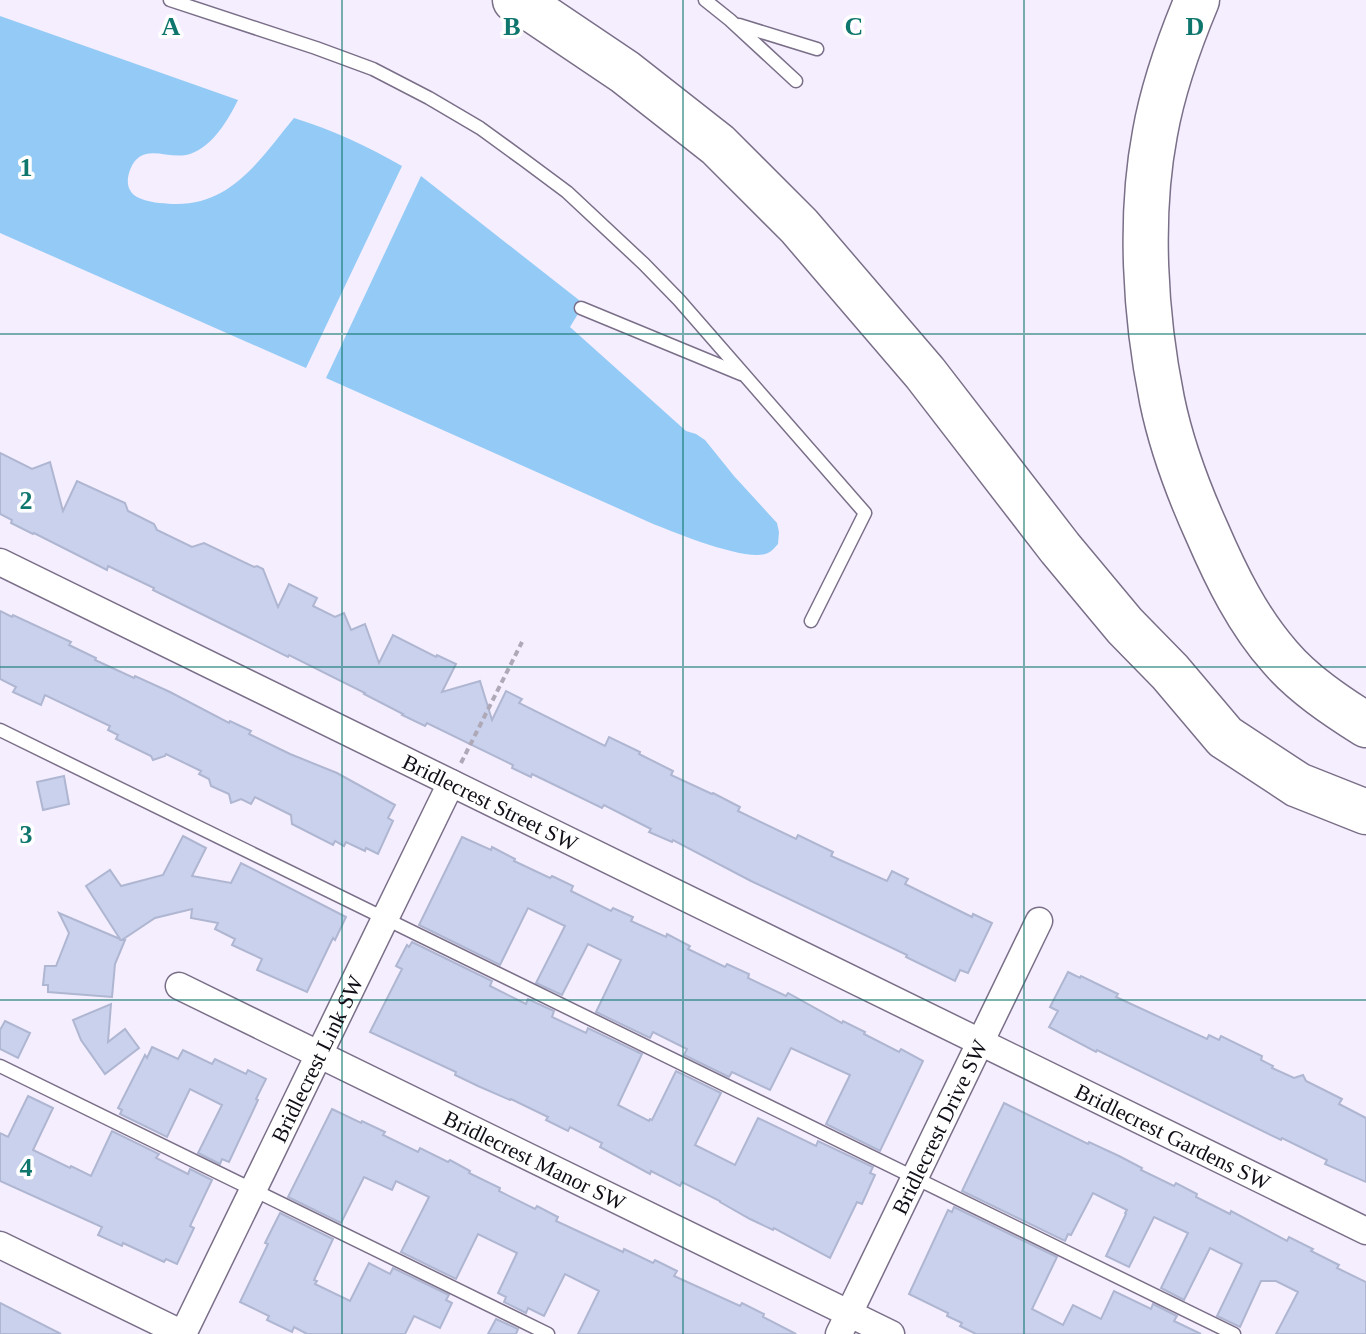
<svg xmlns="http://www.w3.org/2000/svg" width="1366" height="1334" viewBox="0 0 1366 1334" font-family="'Times New Roman',serif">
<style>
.water{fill:#93cbf6}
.building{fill:#c9d1ec;stroke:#afb6d1;stroke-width:2}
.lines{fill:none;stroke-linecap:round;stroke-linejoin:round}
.lane-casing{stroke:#7a6f88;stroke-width:15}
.street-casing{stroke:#7a6f88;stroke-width:29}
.highway-casing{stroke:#7a6f88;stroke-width:47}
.path{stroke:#aea8b7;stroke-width:4;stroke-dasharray:6 4;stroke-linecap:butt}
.lane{stroke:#fff;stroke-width:12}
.street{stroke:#fff;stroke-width:26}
.highway{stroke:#fff;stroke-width:44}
.grid{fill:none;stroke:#0f766e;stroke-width:2;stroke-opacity:0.55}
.labels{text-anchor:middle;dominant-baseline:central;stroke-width:7;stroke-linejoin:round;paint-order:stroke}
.street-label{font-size:22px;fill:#120e17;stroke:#fff}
.grid-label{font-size:26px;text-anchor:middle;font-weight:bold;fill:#0f766e;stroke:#fff;stroke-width:7;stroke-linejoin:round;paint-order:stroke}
</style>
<rect width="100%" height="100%" fill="#f5eeff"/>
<g class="water">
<path d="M0 16 238 100C228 120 213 146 190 154 167 161 142 140 130 170 126 180 127 192 137 197 149 203 161 203 173 204 232 206 260 159 294 118 333 130 367 146 402 166L306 368 0 233Z"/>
<path d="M421 176 584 304 570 327 686 431 696 434 705 440 734 476 777 523 779 532 778 544C775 547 772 551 768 553 748 563 673 532 651 523L326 378Z"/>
</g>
<g class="building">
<path d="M0 453 32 469 50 462 63 511 77 481 125 503 128 511 154 524 157 530 192 547 204 543 254 567 257 566 263 569 278 607 289 584 317 598 313 606 335 617 344 613 351 630 365 624 379 663 393 635 436 657 437 655 456 664 442 692 480 681 492 720 506 691 522 699 519 703 605 746 609 737 640 752 639 754 673 771 671 775 712 794 713 793 740 807 738 811 796 839 798 835 833 852 831 856 887 881 892 871 908 879 905 884 972 917 973 914 992 923 968 973 960 970 955 981 906 957 907 955 751 881 673 840 672 842 649 832 651 829 604 805 602 808 532 774 531 777 512 768 513 765 427 723 425 726 402 715 403 714 364 694 365 693 289 655 288 657 246 636 153 590 154 588 108 566 107 570 34 533 33 534 11 523 12 520 0 514Z"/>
<path d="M0 611 12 617 13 615 71 642 69 645 96 658 95 660 134 678 135 676 170 692 229 723 230 721 251 731 249 734 290 754 337 773 395 805 388 818 393 821 378 854 366 848 365 851 346 842 344 846 335 841 333 845 292 824 291 815 255 797 251 804 241 799 231 803 229 794 211 786 209 779 199 774 201 771 166 754 165 756 153 760 151 756 116 739 118 735 108 730 110 726 45 695 41 705 13 692 16 687 0 679Z"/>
<path d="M64 776 69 804 43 810 37 782Z"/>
<path d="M183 836 206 848 192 876 231 883 241 863 346 917 335 940 333 938 307 992 257 970 262 959 232 945 235 939 215 929 218 923 191 918 192 909 155 918 122 940H125L115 964 112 997 48 992V985H43L45 966H56L69 933 59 913 120 939 86 886 110 870 121 886 163 875Z"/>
<path d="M462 837 491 850 492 847 515 859 514 861 550 878 552 876 573 886 571 891 611 911 613 908 633 917 631 921 666 937 667 934 690 946 688 949 725 967 727 964 749 974 748 978 786 996 788 993 842 1023 843 1021 865 1032 864 1034 899 1052 901 1049 923 1061 880 1151 826 1124 850 1075 791 1048 770 1090 732 1072 729 1077 684 1055 687 1049 653 1032 650 1038 596 1012 621 960 588 944 562 995 536 983 565 926 528 908 500 965 419 925Z"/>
<path d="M412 942 492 981 490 986 526 1004 528 999 554 1011 552 1017 586 1033 588 1028 642 1054 618 1105 649 1121 650 1119 652 1120 676 1071 721 1093 695 1145 735 1165 758 1118 816 1146 818 1141 873 1167 870 1173 875 1175 862 1204 857 1202 830 1258 774 1228 773 1230 750 1219 720 1202V1201L682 1182 680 1186 651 1171 650 1174 600 1147 602 1143 570 1127 568 1131 546 1120 548 1117 511 1099 510 1100 478 1086 455 1075 456 1072 370 1032 402 969 396 966 407 945 409 947Z"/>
<path d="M1068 972 1080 978 1081 976 1118 994 1116 997 1207 1039 1209 1035 1219 1040 1221 1036 1262 1056 1261 1060 1273 1066 1272 1068 1294 1078 1303 1075 1306 1081 1342 1099 1339 1104 1366 1118V1182L1325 1164 1327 1160 1282 1138 1281 1140 1097 1050 1096 1052 1049 1027 1058 1011 1050 1007Z"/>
<path d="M111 1004 108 1042 125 1029 139 1048 105 1074 81 1040 73 1020Z"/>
<path d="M5 1021 30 1033 18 1058 0 1049V1030Z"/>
<path d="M152 1047 178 1059 183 1050 212 1064 215 1059 246 1074 248 1070 266 1079 256 1099 258 1100 229 1162 222 1159 220 1164 198 1153 222 1105 190 1089 167 1137 120 1114 122 1110 118 1108 145 1055 147 1058Z"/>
<path d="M28 1096 53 1108 33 1150 70 1168 71 1166 91 1176 112 1131 159 1154 156 1158 188 1174 190 1169 212 1180 190 1226 194 1228 177 1264 166 1259 164 1262 123 1243 122 1246 98 1235 102 1227 0 1181V1133L8 1137Z"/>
<path d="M1004 1103 1088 1144 1089 1142 1119 1156 1142 1168 1141 1170 1174 1186 1176 1183 1197 1194 1196 1197 1230 1214 1231 1211 1287 1241 1289 1237 1313 1249 1311 1251 1339 1265 1337 1268 1366 1282V1334H1276L1298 1292 1276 1281H1261L1240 1327 1217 1316 1242 1264 1210 1248 1184 1300 1161 1288 1188 1233 1154 1217 1129 1267 1106 1256 1126 1214 1125 1213 1127 1210 1093 1193 1071 1235 1068 1234 1065 1241 962 1191Z"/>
<path d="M332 1109 361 1123 362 1121 385 1132 383 1135 418 1152 420 1148 448 1162 450 1160 470 1171 469 1173 500 1188 499 1191 535 1209 537 1206 558 1217 556 1221 623 1252 624 1249 653 1263 655 1260 677 1271 674 1276 740 1306 742 1303 764 1314 763 1317 796 1334H578L599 1291 565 1274 544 1316 528 1308 526 1313 504 1302 506 1297 498 1293 517 1253 478 1234 456 1279 401 1252 429 1197 396 1181 392 1190 364 1177 341 1223 288 1197Z"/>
<path d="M954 1207 1057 1257 1032 1309 1063 1325 1073 1305 1101 1319 1114 1291 1151 1309 1153 1304 1177 1316 1174 1321 1201 1334H976L960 1326 962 1323 947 1316 948 1313 909 1294 948 1210 952 1212Z"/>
<path d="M280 1213 333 1239 314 1280 317 1281 315 1284 350 1301 369 1263 390 1274 393 1268 449 1295 446 1300 452 1303 440 1328 414 1316 405 1334H307L294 1327 292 1332 267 1320 269 1316 240 1302 268 1244 265 1243Z"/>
<path d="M0 1303 61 1334H0Z"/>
<path d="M496 1319 518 1329 516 1334H488Z"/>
</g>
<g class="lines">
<defs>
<g id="lane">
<path d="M170 0 316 48 373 69 429 98 480 128 524 160 567 192 644 264 679 300 865 513 811 621"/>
<path d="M705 0 730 20 796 81"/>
<path d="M739 25 817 49"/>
<path d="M581 308 741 374"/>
<path d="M0 730 1234 1334"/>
<path d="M0 1066 548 1334"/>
</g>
<g id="street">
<path id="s1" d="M0 562 1366 1231"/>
<path id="s2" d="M179 986 891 1334"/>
<path d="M0 1245 183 1334"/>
<path id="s3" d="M183 1334 451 783"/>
<path id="s4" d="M839 1334 1039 921"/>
</g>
<g id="highway">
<path d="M515 0 527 6 625 72 718 145 799 226 925 373 1060 548 1125 626 1170 672 1225 737 1298 785 1366 812"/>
<path d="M1197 0C1179 43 1163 88 1155 133 1139 217 1145 316 1162 400 1171 444 1188 490 1207 532 1226 576 1248 621 1280 657 1303 684 1336 706 1366 725"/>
</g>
</defs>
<use href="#lane" class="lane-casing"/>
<use href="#street" class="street-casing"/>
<use href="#highway" class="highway-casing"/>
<path class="path" d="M461 763 522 642"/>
<use href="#lane" class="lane"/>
<use href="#street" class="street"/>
<use href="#highway" class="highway"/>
</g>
<path class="grid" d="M342 0V1334M683 0V1334M1024 0V1334M0 334H1366M0 667H1366M0 1000H1366"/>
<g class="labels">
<g class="street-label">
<text stroke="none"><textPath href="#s1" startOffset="546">Bridlecrest Street SW</textPath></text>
<text stroke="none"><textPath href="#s3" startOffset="306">Bridlecrest Link SW</textPath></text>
<text stroke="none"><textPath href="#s4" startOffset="230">Bridlecrest Drive SW</textPath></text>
<text stroke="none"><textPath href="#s1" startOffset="1306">Bridlecrest Gardens SW</textPath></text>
<text stroke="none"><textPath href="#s2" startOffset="396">Bridlecrest Manor SW</textPath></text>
</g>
</g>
<g class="grid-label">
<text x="171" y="35">A</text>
<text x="512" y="35">B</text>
<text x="854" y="35">C</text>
<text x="1195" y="35">D</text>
<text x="26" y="176">1</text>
<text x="26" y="509">2</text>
<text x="26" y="843">3</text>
<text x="26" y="1176">4</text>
</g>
</svg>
